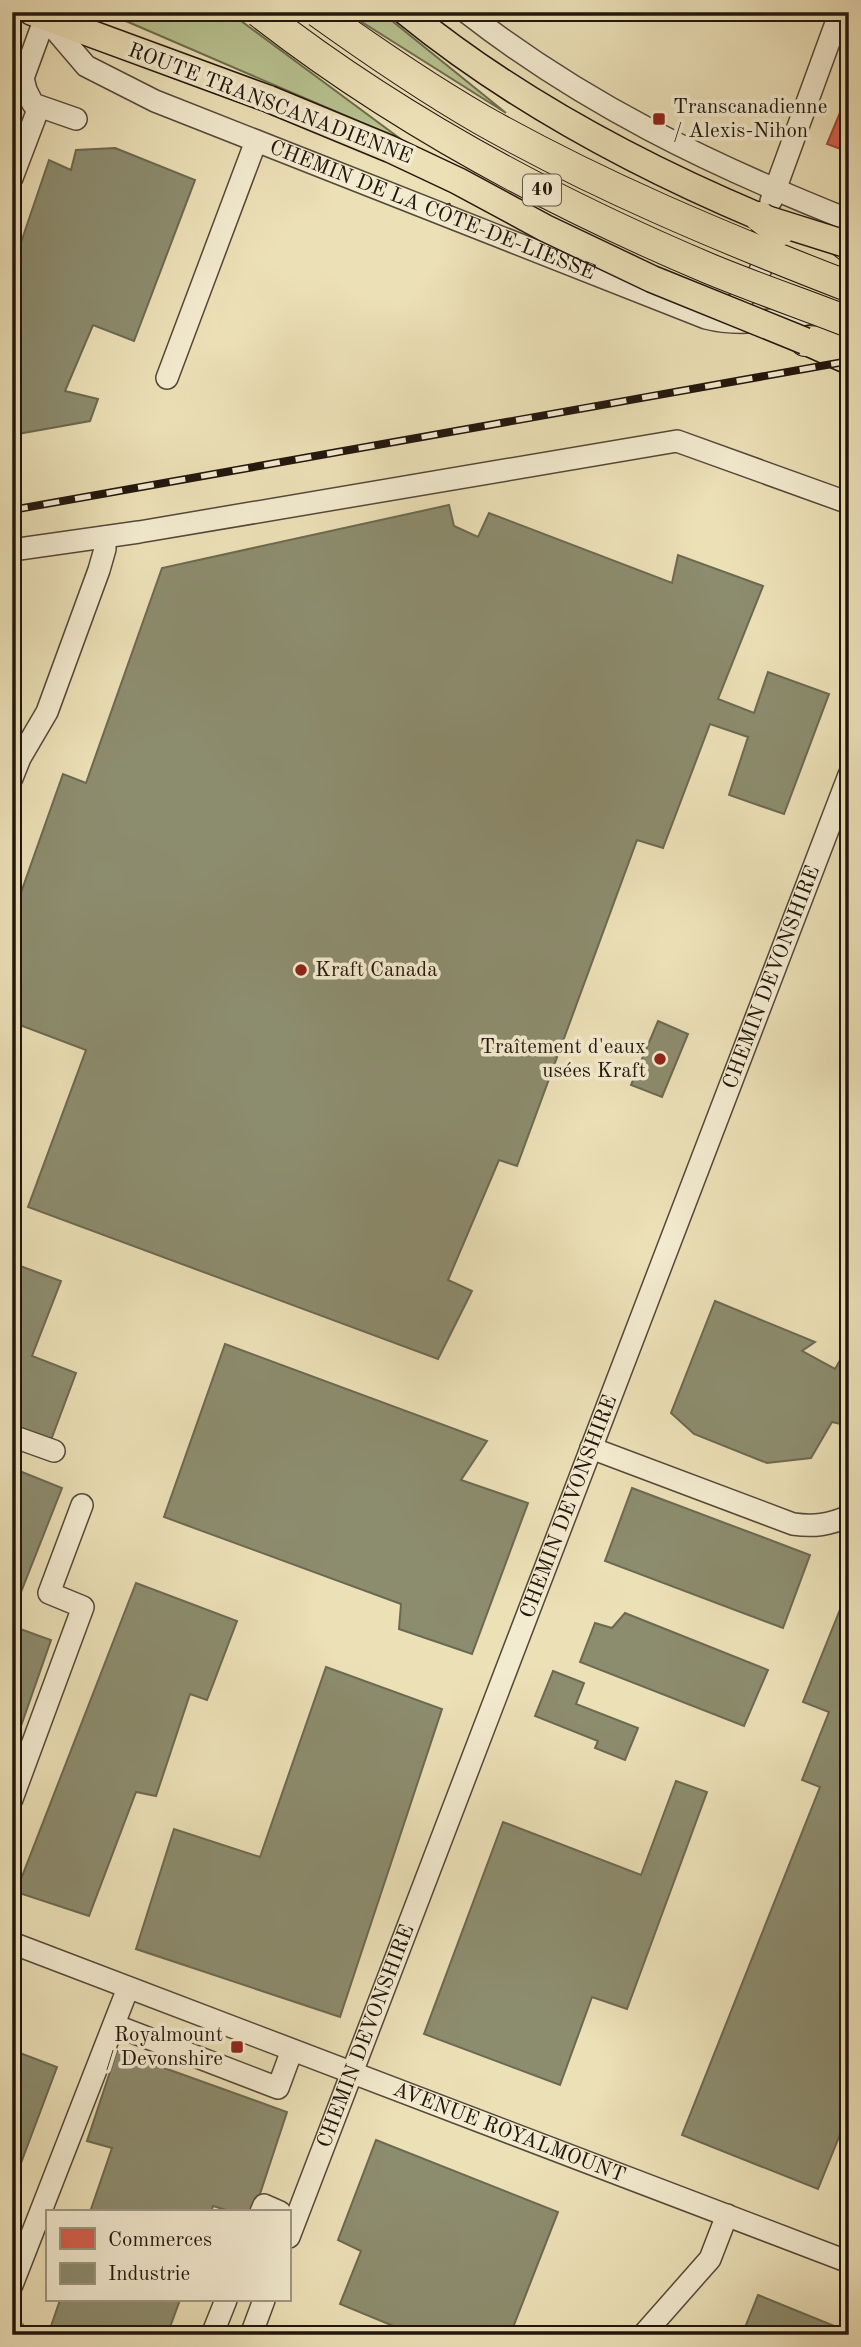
<svg xmlns="http://www.w3.org/2000/svg" width="861" height="2347" viewBox="0 0 861 2347" font-family="'Old Standard TT',serif">
<style>
.green{fill:#b7c28f;stroke:#6c6c4e;stroke-width:2}
.shops{fill:#d6604d;stroke:#a04a3a;stroke-width:2}
.industry{fill:#8c8c6e;stroke:#6c6951;stroke-width:2}
.lines{fill:none;stroke-linecap:round;stroke-linejoin:round}
.minor-casing{stroke:#544838;stroke-width:24}
.major-casing{stroke:#22160d;stroke-width:29}
.highway-casing{stroke:#22160d;stroke-width:32}
.minor{stroke:#f3ebd0;stroke-width:21}
.major{stroke:#ece0b7;stroke-width:26}
.highway{stroke:#ece0b7;stroke-width:30}
.rail-casing{stroke:#22160d;stroke-width:8}
.rail{stroke:#f3ebd0;stroke-width:5;stroke-dasharray:16;stroke-linecap:butt}
.major-bridge-casing{stroke:#22160d;stroke-width:29;stroke-linecap:butt}
.highway-bridge-casing{stroke:#22160d;stroke-width:32;stroke-linecap:butt}
.major-bridge{stroke:#ece0b7;stroke-width:26}
.highway-bridge{stroke:#ece0b7;stroke-width:30}
.poi-dot{fill:#8f2418;stroke:#f3ebd0;stroke-width:2.5}
.labels{text-anchor:middle;dominant-baseline:central;stroke-width:7;stroke-linejoin:round;paint-order:stroke}
.shield{fill:#f3ebd0;stroke:#615648;stroke-width:2}
.shield-label{font-size:19px;font-weight:bold;fill:#22160d}
.street-label{font-size:21px;fill:#22160d;stroke:#f3ebd0}
.poi-label{font-size:21px;fill:#22160d;stroke:#f3ebd0;text-anchor:start}
</style>
<rect width="100%" height="100%" fill="#ece0b7"/>
<filter id="stains"><feTurbulence type="fractalNoise" baseFrequency=".00286" numOctaves="4"/><feColorMatrix values="0 0 0 0 .2 0 0 0 0 .09 0 0 0 0 .02 0 0 0 .5 -.17"/></filter>
<radialGradient id="worn" r=".72"><stop offset=".6" stop-color="#630" stop-opacity="0"/><stop offset="1" stop-color="#630" stop-opacity=".3"/></radialGradient>
<g class="green">
<path d="M105 12H229L402 140Z"/>
<path d="M346 12H381L506 113Z"/>
</g>
<path class="shops" d="M849 91V152L827 144Z"/>
<g class="industry">
<path d="M115 148 195 180 134 341 93 325 65 391 98 399 90 421 12 435V269L49 160 71 170 76 150Z"/>
<path d="M449 505 454 526 478 537 489 513 672 583 678 555 763 586 718 699 754 713 768 672 829 694 784 814 729 795 748 737 710 724 663 848 637 840 517 1166 499 1160 448 1280 472 1291 438 1359 28 1207 86 1050 12 1022V918L63 774 86 783 162 568Z"/>
<path d="M658 1021 688 1034 662 1097 631 1085Z"/>
<path d="M12 1263 61 1281 32 1356 76 1373 51 1440 12 1425Z"/>
<path d="M715 1301 815 1342 802 1351 835 1369 843 1355 849 1358V1426L832 1422 811 1458 767 1463 694 1434 671 1413Z"/>
<path d="M225 1344 487 1441 461 1480 528 1503 472 1654 399 1629 401 1604 164 1517Z"/>
<path d="M12 1468 62 1488 12 1615Z"/>
<path d="M632 1488 810 1555 783 1628 605 1561Z"/>
<path d="M136 1583 237 1621 207 1700 190 1694 156 1796 136 1792 89 1916 16 1892Z"/>
<path d="M849 1587V2112L818 2189 682 2135 820 1787 802 1780 829 1712 803 1702Z"/>
<path d="M625 1613 768 1670 744 1726 580 1662 595 1623 612 1628Z"/>
<path d="M12 1626 51 1640 21 1726 12 1723Z"/>
<path d="M326 1667 442 1709 340 2017 136 1949 174 1829 260 1857Z"/>
<path d="M553 1671 584 1683 576 1704 638 1728 625 1760 595 1748 598 1741 535 1716Z"/>
<path d="M676 1781 707 1792 627 2009 592 1997 560 2085 424 2034 503 1822 641 1875Z"/>
<path d="M12 2050 57 2067 12 2187Z"/>
<path d="M117 2051 287 2112 254 2212H233L213 2206 211 2212H90L112 2148 87 2141Z"/>
<path d="M376 2140 558 2212 510 2335H415L340 2304 361 2251 338 2240Z"/>
<path d="M758 2295 849 2332V2335H742Z"/>
<path d="M60 2300H180L167 2335H48Z"/>
<path d="M23 2325 26 2333 31 2335H18Z"/>
</g>
<g class="lines">
<defs>
<g id="minor">
<path d="M466 12C584 104 711 165 849 220"/>
<path id="s1" d="M76 119 33 104 26 90 23 78 45 18 86 66 155 101 706 318C744 328 781 318 819 312"/>
<path d="M12 178 39 107"/>
<path d="M771 201 840 12"/>
<path d="M716 314C749 304 763 272 769 240"/>
<path d="M167 378 256 141"/>
<path d="M12 550 139 532 677 441 849 503"/>
<path d="M12 778 20 758 47 712 99 570 105 549V537"/>
<path d="M12 1436 54 1451"/>
<path d="M591 1448 793 1524C814 1527 829 1525 849 1516"/>
<path d="M12 1799 83 1607 49 1593 82 1505"/>
<path id="s2" d="M12 1943 849 2262"/>
<path d="M114 2025 278 2088 292 2050"/>
<path d="M261 2212 264 2205 280 2212"/>
<path id="s3" d="M289 2237 849 775"/>
<path d="M12 2285 128 1988"/>
<path d="M212 2335 226 2300"/>
<path d="M251 2335 264 2300"/>
<path d="M643 2335 710 2259 727 2215"/>
</g>
<g id="major">
<path d="M32 12 269 99"/>
<path d="M406 12C513 99 634 164 760 217"/>
<path d="M809 343 849 361"/>
</g>
<g id="highway">
<path d="M779 231 839 279"/>
<path d="M805 341 849 343"/>
</g>
</defs>
<use href="#minor" class="minor-casing"/>
<use href="#major" class="major-casing"/>
<use href="#highway" class="highway-casing"/>
<use href="#minor" class="minor"/>
<use href="#major" class="major"/>
<use href="#highway" class="highway"/>
<defs>
<path id="rail" d="M12 510 849 361"/>
</defs>
<use href="#rail" class="rail-casing"/>
<use href="#rail" class="rail"/>
<defs>
<g id="major-bridge">
<path d="M269 99 390 149 458 181 545 228 652 279 805 341"/>
<path d="M760 217 849 245"/>
</g>
<g id="highway-bridge">
<path d="M259 12C396 119 551 202 710 269 756 288 803 304 849 322"/>
<path d="M318 12C371 50 425 87 482 120 599 186 721 237 845 285"/>
<path d="M760 217 779 231"/>
</g>
</defs>
<use href="#major-bridge" class="major-bridge-casing"/>
<use href="#highway-bridge" class="highway-bridge-casing"/>
<use href="#major-bridge" class="major-bridge"/>
<use href="#highway-bridge" class="highway-bridge"/>
</g>
<g class="poi-dot">
<rect x="652" y="112" width="14" height="14" rx="3.5"/>
<circle cx="301" cy="970" r="7"/>
<circle cx="660" cy="1059" r="7"/>
<rect x="230" y="2040" width="14" height="14" rx="3.5"/>
</g>
<g class="labels">
<rect class="shield" x="523" y="174.5" width="38" height="31" rx="5"/>
<g class="shield-label">
<text x="542" y="190">40</text>
</g>
<g class="street-label">
<text transform="translate(270 104) rotate(21)">ROUTE TRANSCANADIENNE</text>
<text stroke="none"><textPath href="#s1" startOffset="576">CHEMIN DE LA CÔTE-DE-LIESSE</textPath></text>
<text stroke="none"><textPath href="#s3" startOffset="1349">CHEMIN DEVONSHIRE</textPath></text>
<text stroke="none"><textPath href="#s3" startOffset="782">CHEMIN DEVONSHIRE</textPath></text>
<text stroke="none"><textPath href="#s3" startOffset="215">CHEMIN DEVONSHIRE</textPath></text>
<text stroke="none"><textPath href="#s2" startOffset="532">AVENUE ROYALMOUNT</textPath></text>
</g>
<g class="poi-label">
<text x="673" y="107">Transcanadienne<tspan x="673" dy="24">/ Alexis-Nihon</tspan></text>
<text x="315" y="970">Kraft Canada</text>
<text x="646" y="1047" text-anchor="end">Traîtement d'eaux<tspan x="646" dy="24">usées Kraft</tspan></text>
<text x="223" y="2035" text-anchor="end">Royalmount<tspan x="223" dy="24">/ Devonshire</tspan></text>
</g>
</g>
<rect width="861" height="2347" fill="none" stroke="#ece0b7" stroke-width="42"/>
<rect x="14" y="14" width="833" height="2319" fill="none" stroke="#22160d" stroke-width="3.5"/>
<rect x="21" y="21" width="819" height="2305" fill="none" stroke="#22160d" stroke-width="2"/>
<rect x="46" y="2210" width="245" height="91" fill="#f3ebd0" stroke="#9f9682" stroke-width="2"/>
<rect x="60" y="2228" width="35" height="21" fill="#d6604d" stroke="#9f9682" stroke-width="2"/>
<text x="108" y="2246" font-size="21" fill="#22160d">Commerces</text>
<rect x="60" y="2263" width="35" height="21" fill="#8c8c6e" stroke="#9f9682" stroke-width="2"/>
<text x="108" y="2280" font-size="21" fill="#22160d">Industrie</text>
<rect width="100%" height="100%" filter="url(#stains)"/>
<rect width="100%" height="100%" fill="url(#worn)"/>
</svg>
